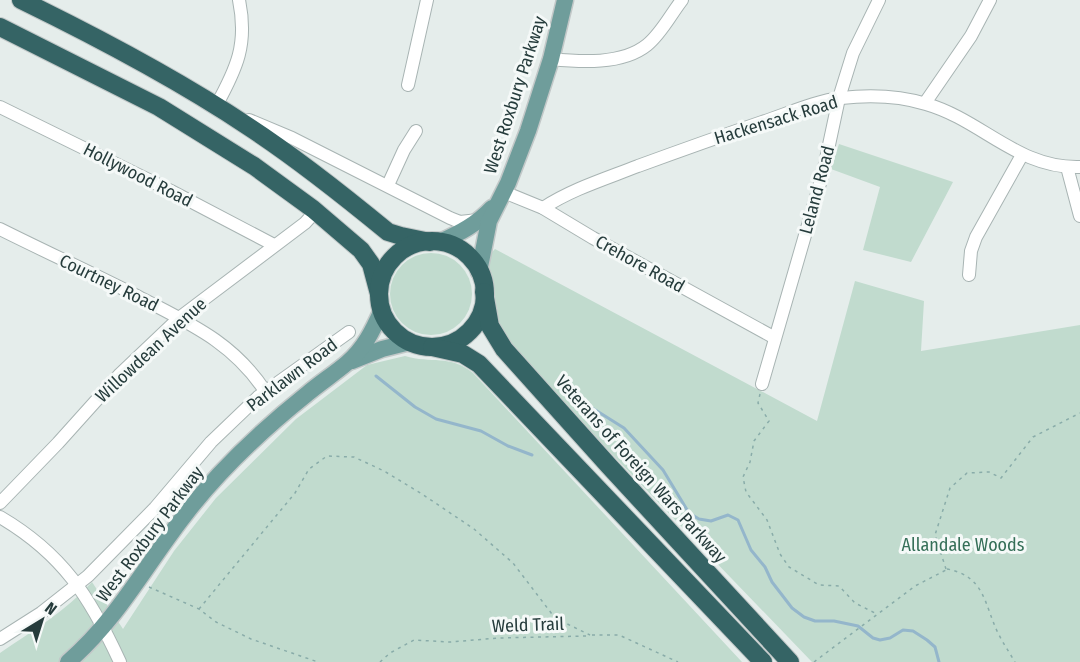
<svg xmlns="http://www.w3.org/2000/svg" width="1080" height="662" viewBox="0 0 1080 662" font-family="'Fira Sans Condensed',sans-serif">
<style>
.green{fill:#c1dbce}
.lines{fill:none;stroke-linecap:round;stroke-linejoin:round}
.stream{stroke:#94b6cb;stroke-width:3}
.minor-casing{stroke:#a8b4b3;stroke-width:14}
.major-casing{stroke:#c2c8c8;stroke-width:19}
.highway-casing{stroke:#c2c8c8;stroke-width:20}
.path{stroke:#89aca9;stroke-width:1.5;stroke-dasharray:3 4.5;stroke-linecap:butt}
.minor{stroke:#fff;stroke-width:12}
.major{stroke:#6f9d9b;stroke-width:16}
.highway{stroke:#356465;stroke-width:18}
.labels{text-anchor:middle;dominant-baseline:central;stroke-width:6;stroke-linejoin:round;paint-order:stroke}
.street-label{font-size:18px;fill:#263c3c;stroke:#f5f9f8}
.park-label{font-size:18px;fill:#356f58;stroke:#f5f9f8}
</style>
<rect width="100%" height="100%" fill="#e5edeb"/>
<g class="green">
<path d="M839 144 953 182 911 262 863 250 880 187 831 169Z"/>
<path d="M495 249 817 421 855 281 924 301 921 351 1080 325V662H812L501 339 493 287 485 259Z"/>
<circle cx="431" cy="294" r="41"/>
<path d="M405 356C431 364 450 354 473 373L742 662H0V653C32 631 66 611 92 582L123 629 174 551 216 498 296 419 367 365Z"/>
</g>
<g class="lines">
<g class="stream">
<path d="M376 376 415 407 436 419 481 431 508 446 532 455"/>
<path d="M581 401 624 428 663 470 689 513 699 519 711 521 728 515 738 520 751 550 765 567 772 582 792 608 804 617 815 621H834L858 626 873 638 880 640 890 638 903 630 913 631 927 640 935 647 939 662"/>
</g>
<defs>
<g id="minor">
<path d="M551 59C580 62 622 65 647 45 661 34 671 14 682 0"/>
<path d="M408 85 427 0"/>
<path d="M925 103 971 36 990 0"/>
<path d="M0 107 171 191 274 245"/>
<path d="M222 108 216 106C237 68 248 44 239 0"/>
<path d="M249 120 292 138 450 218 460 222 478 220"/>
<path d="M1067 167 1080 216"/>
<path d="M388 185 404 150 416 131"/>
<path d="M504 192 543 208 593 238 775 338"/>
<path d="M543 208C572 189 605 179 638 166 679 151 721 136 762 122 787 114 815 101 841 98 868 95 900 96 926 104 982 120 1018 169 1080 167"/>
<path d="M0 229C46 252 92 273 137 296 188 323 232 341 265 391"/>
<path d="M969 275 971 251 976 237 1022 155"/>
<path d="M762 384 823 173 839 98 853 53 879 0"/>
<path d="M0 503 58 443 120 374 179 318 305 223 315 212"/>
<path d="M0 517C63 554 90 597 120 662"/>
<path d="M0 639 41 613 88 576 155 508 211 442 258 397 349 332"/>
</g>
<g id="major">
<path d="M440 242C460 233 477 224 492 208"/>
<path d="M479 272 489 221 508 183 528 131 551 59 565 0"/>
<path d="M352 361 382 349 410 342"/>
<path d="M68 662C117 620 145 566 184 516 219 470 262 430 307 394 320 383 334 374 347 363 364 349 373 330 382 310"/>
</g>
<g id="highway">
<path d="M21 0C99 38 177 79 249 127 298 159 343 195 388 232L401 236 430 242"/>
<path d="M0 27 159 107 254 166 313 209 361 250 371 264 379 294"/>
<circle cx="432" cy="294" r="53"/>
<path d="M484 292 490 326 504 349 609 466 790 662"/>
<path d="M432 347 463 354 479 364 763 662"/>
</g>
</defs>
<use href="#minor" class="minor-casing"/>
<use href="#major" class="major-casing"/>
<use href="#highway" class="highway-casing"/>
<g class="path">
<path d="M760 394 758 403 769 421 754 441 750 462 743 477 746 492 767 520 780 554 789 567 819 585 839 586 855 603 877 614"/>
<path d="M946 569 935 535 950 488 967 473 989 472 1001 478 1033 437 1080 413"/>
<path d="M947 569C985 576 984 604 998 633 1003 643 1009 652 1015 662"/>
<path d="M149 587 199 609 216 622 251 639 318 662"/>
<path d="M199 609 295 493 309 469 327 456 354 457 384 471 422 494 474 529 513 563 555 618 590 635"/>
<path d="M592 635H619L678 662"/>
<path d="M380 662 390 653 414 640 450 642 498 638 587 636"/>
<path d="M814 662 915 586 946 570"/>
</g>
<use href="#minor" class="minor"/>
<use href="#major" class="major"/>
<use href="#highway" class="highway"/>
</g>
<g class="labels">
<g class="street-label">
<text transform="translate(515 95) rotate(-72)">West Roxbury Parkway</text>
<text transform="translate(776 120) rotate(-17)">Hackensack Road</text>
<text transform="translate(138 175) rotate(27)">Hollywood Road</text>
<text transform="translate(817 190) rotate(-75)">Leland Road</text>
<text transform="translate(640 264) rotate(29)">Crehore Road</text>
<text transform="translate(109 283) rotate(26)">Courtney Road</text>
<text transform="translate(151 350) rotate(-43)">Willowdean Avenue</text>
<text transform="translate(292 375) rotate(-37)">Parklawn Road</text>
<text transform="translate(641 469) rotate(48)">Veterans of Foreign Wars Parkway</text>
<text transform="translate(150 534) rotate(-53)">West Roxbury Parkway</text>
<text transform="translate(528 625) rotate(-2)">Weld Trail</text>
</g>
<g class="park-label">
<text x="963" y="545">Allandale Woods</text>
</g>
</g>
<g transform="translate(42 620) rotate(38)" stroke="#f5f9f8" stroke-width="4.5" paint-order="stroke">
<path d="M0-4.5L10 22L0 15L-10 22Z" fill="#263c3c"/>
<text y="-9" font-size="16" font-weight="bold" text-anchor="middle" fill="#263c3c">N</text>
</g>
</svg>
